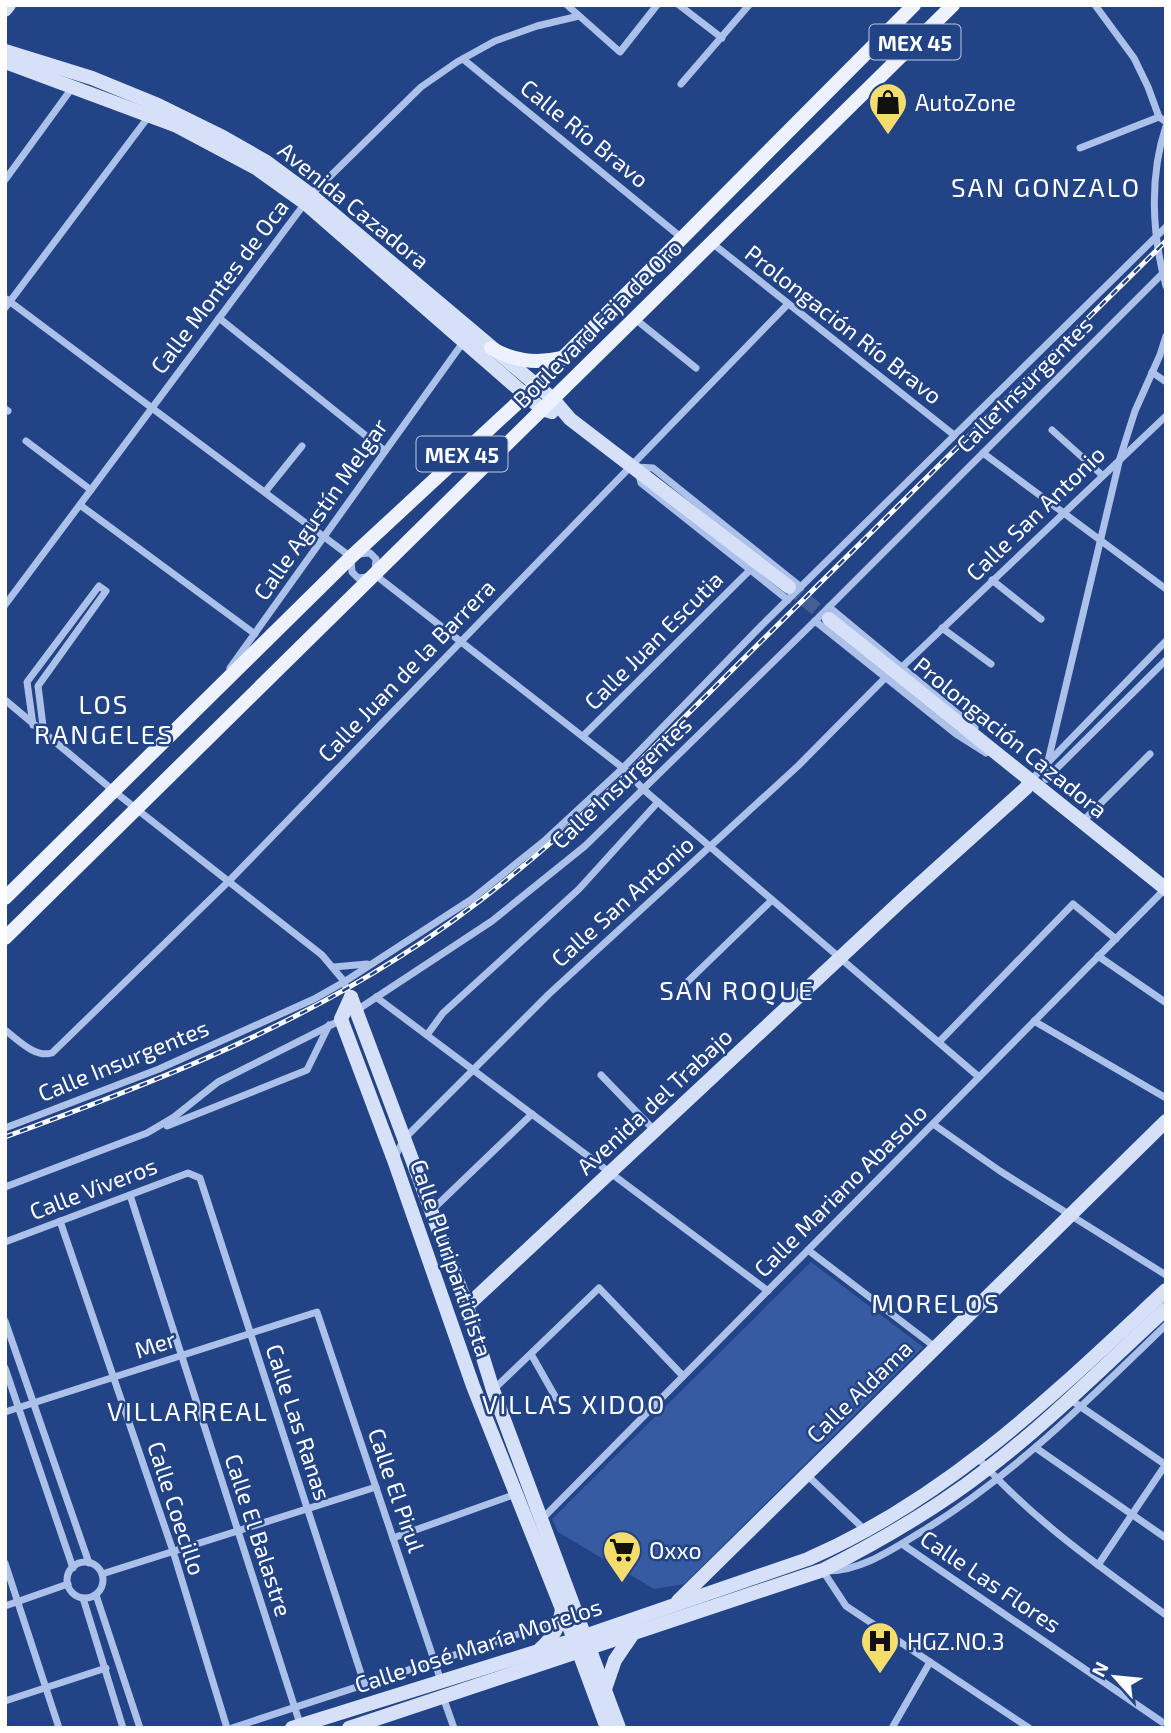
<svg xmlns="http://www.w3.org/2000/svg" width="1171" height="1733" viewBox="0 0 1171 1733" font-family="'Exo 2',sans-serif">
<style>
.green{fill:#365ba2}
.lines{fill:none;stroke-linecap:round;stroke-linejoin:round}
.secondary-tunnel{stroke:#435f97;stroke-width:14;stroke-dasharray:14 7;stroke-linecap:butt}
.street{stroke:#abc1e9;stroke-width:7}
.secondary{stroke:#d6e1f7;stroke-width:14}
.primary{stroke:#eef2fe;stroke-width:14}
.rail-casing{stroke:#fff;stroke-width:5}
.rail{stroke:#224385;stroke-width:2.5;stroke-dasharray:8;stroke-linecap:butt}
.labels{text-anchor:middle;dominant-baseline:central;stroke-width:5;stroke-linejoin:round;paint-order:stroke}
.shield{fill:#224385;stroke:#bdc7da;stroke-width:2}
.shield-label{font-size:21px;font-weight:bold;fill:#fff}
.poi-label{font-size:23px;fill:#fff;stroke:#224385;text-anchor:start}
.street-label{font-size:23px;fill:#fff;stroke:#224385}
.quarter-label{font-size:26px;letter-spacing:2px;fill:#fff;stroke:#224385}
</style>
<rect width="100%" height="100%" fill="#224385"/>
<path class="green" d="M811 1262 923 1347 684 1584 654 1589 558 1532 552 1519Z"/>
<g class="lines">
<path class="secondary-tunnel" d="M789 587 829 619"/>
<g class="street">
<path d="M567 5 620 52 657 5"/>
<path d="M679 5 722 38"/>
<path d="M1095 5 1134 58 1148 87 1159 117 1166 122"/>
<path d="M463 59 682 238"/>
<path d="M681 84 749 5"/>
<path d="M1166 126C1149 177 1152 235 1166 286"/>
<path d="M1080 148 1159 117"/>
<path d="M5 180 72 88"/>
<path d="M712 243 954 435"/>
<path d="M5 298 351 557"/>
<path d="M5 308 149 116"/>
<path d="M219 318 385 451"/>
<path d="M634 318 696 368"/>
<path d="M1152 372 1166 382"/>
<path d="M5 409 8 411"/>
<path d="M1052 430 1102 475"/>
<path d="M26 441 91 490"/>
<path d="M983 453 1166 589"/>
<path d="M637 467 653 468 801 587"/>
<path d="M640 479 641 483 788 600"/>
<path d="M265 492 302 446"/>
<path d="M80 505 255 634"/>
<path d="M359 554 370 553 376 559 375 570"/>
<path d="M351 560 352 572 358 578 367 577"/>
<path d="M374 574 623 768 644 790 979 1077"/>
<path d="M992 580 1041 619"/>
<path d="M5 605 311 195 421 87 457 62 495 41 537 26 579 16"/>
<path d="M829 607 975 728"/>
<path d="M815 621 956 734 986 753"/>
<path d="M942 628 991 664"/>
<path d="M902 667 1166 416"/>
<path d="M230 668 464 341"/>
<path d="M5 700 115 792 322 955 343 980 350 997"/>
<path d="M33 725 27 682 99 586 106 591 38 686 44 734"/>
<path d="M583 736 750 570"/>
<path d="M1046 779 1166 660"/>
<path d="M1047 779 1048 761 1120 458 1135 411 1160 355 1166 336"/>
<path d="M1030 781 1166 641"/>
<path d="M1083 821 1150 754"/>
<path d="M1098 956 1165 1002"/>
<path d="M334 967 367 964"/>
<path d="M681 988 772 900"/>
<path d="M376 997 768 1291"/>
<path d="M354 1012 492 921 585 846 815 621 1166 270"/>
<path d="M1034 1021 1166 1098"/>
<path d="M5 1030C18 1040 35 1058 52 1053L229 881 788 304"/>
<path d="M427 1035 443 1013 579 889 658 802"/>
<path d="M939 1042 1073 904 1116 939"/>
<path d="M601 1075 655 1131"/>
<path d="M933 1124 1000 1171 1166 1275"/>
<path d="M167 1126 307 1070 329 1025"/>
<path d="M5 1128 159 1069 314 999 344 982 472 899 543 842 623 768 761 626 1166 227"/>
<path d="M394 1159 404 1139 549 994 799 765 885 678"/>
<path d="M5 1187 147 1133 174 1117 218 1082 341 1020"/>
<path d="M130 1195 301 1727"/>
<path d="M432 1210 532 1114"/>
<path d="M60 1221 173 1551 227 1728"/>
<path d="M5 1242 188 1173 200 1178 364 1683"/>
<path d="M808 1250 935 1347"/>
<path d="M5 1321 89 1563"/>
<path d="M531 1354 556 1398"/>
<path d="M5 1368 73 1568"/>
<path d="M494 1389 599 1288 683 1376"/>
<path d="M1068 1398 1166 1465"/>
<path d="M5 1412 317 1312 441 1681"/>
<path d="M1036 1448 1166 1538"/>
<path d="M978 1458C1033 1520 1099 1566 1166 1615"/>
<path d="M807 1475 866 1531"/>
<path d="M542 1519 1165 889"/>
<path d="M393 1538 516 1494"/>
<path d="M902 1544 1162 1722"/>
<circle cx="85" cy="1580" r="18"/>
<path d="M5 1563 59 1728"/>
<path d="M1098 1565 1166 1464"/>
<path d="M823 1571 846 1606 1029 1728"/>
<path d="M828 1571C861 1570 888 1552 916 1535 1010 1479 1087 1401 1166 1325"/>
<path d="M102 1574 376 1487"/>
<path d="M96 1595 140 1728"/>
<path d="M83 1598 123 1728"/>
<path d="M5 1606 68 1584"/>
<path d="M443 1697 454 1728"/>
<path d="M5 1701 106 1668"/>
<path d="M232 1728 558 1621"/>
<path d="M892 1728 930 1662"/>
</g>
<g class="secondary">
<path d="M5 10 9 5"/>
<path d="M5 51 92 78 158 105 223 137 265 161 311 195 553 399 570 419 789 587"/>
<path d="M5 62 177 126 256 168 305 203 515 386 542 409 552 412"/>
<path d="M829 619 1166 889"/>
<path d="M351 997 341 1019 394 1160 473 1386 574 1639 607 1728"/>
<path d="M351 997 467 1306 493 1390 619 1728"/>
<path d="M467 1306 903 899 1026 788 1030 781"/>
<path d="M678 1601 1166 1121"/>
<path d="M540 1649C553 1638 560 1626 562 1609"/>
<path d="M605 1689 615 1660 632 1635"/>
<path d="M292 1728 564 1643 808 1559C950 1497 1054 1394 1166 1290"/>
<path d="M349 1728 823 1570C880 1541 936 1509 987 1469 1050 1421 1107 1363 1166 1309"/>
</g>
<g class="primary">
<path d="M491 348C514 361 535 364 561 358"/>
<path d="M5 898 351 557 526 395 914 5"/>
<path d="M5 938 953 5"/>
</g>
<defs>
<path id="rail" d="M5 1137C139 1088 275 1036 396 959 481 906 555 841 628 773L1166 241"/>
</defs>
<use href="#rail" class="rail-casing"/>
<use href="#rail" class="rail"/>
</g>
<defs>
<symbol id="shop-pin" viewBox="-11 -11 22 30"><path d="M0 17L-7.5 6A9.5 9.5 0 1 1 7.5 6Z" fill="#f4dc6d" stroke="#224385"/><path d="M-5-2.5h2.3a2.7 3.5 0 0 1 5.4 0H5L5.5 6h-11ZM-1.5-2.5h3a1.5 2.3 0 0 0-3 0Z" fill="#111"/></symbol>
<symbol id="supermarket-pin" viewBox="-11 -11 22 30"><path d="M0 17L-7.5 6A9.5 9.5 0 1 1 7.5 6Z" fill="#f4dc6d" stroke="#224385"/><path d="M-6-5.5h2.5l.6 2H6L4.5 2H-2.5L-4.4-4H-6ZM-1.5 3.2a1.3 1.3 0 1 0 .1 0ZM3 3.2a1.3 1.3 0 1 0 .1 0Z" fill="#111"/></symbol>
<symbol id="hospital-pin" viewBox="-11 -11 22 30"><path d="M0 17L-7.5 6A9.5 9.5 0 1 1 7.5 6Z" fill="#f4dc6d" stroke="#224385"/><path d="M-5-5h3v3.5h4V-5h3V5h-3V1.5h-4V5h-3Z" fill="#111"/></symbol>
</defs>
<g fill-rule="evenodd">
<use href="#shop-pin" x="866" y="80" width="44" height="60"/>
<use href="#supermarket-pin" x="600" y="1528" width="44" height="60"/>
<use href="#hospital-pin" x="858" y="1619" width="44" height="60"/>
</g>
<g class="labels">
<g class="shield">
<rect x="869.5" y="24.5" width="91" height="35" rx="5"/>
<rect x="416.5" y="436.5" width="91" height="35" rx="5"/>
</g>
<g class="shield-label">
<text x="915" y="42">MEX 45</text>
<text x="462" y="454">MEX 45</text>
</g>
<g class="poi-label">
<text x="915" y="102">AutoZone</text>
<text x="649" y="1550">Oxxo</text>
<text x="907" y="1641">HGZ.NO.3</text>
</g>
<g class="street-label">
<text transform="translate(585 133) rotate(39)">Calle Río Bravo</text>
<text transform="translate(354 205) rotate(39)">Avenida Cazadora</text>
<text transform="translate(219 286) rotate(-53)">Calle Montes de Oca</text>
<text transform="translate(597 323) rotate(-45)">Boulevard Faja de Oro</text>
<text transform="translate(844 324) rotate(38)">Prolongación Río Bravo</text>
<text transform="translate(1024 384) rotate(-45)">Calle Insurgentes</text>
<text transform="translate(320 509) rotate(-55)">Calle Agustín Melgar</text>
<text transform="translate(1035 513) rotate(-44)">Calle San Antonio</text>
<text transform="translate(653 640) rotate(-45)">Calle Juan Escutia</text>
<text transform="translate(406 670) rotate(-46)">Calle Juan de la Barrera</text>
<text transform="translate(1011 737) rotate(39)">Prolongación Cazadora</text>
<text transform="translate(621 782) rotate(-43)">Calle Insurgentes</text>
<text transform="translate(622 901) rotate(-42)">Calle San Antonio</text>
<text transform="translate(123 1060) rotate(-22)">Calle Insurgentes</text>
<text transform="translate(654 1101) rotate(-43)">Avenida del Trabajo</text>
<text transform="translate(93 1188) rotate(-21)">Calle Viveros</text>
<text transform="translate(840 1190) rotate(-45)">Calle Mariano Abasolo</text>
<text transform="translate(452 1258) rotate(71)">Calle Pluripartidista</text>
<text transform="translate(155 1344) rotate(-18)">Mer</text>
<text transform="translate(859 1391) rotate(-44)">Calle Aldama</text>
<text transform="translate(299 1422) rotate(72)">Calle Las Ranas</text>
<text transform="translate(397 1490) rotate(71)">Calle El Pirul</text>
<text transform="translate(177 1508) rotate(72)">Calle Coecillo</text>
<text transform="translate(259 1535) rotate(72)">Calle El Balastre</text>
<text transform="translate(991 1581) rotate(34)">Calle Las Flores</text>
<text transform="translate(478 1645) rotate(-18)">Calle José María Morelos</text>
</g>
<g class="quarter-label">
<text x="1046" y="186">SAN GONZALO</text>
<text x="104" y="703">LOS<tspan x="104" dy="30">RANGELES</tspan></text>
<text x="737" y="989">SAN ROQUE</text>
<text x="936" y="1302">MORELOS</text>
<text x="574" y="1403">VILLAS XIDOO</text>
<text x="188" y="1410">VILLARREAL</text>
</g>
</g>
<rect width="1171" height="1733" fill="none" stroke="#ffffff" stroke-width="14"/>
<g transform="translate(1115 1677) rotate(297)" stroke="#224385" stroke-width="5" paint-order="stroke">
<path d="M0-5L12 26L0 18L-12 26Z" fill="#ffffff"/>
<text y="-10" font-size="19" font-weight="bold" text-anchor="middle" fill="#ffffff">N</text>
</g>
</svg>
